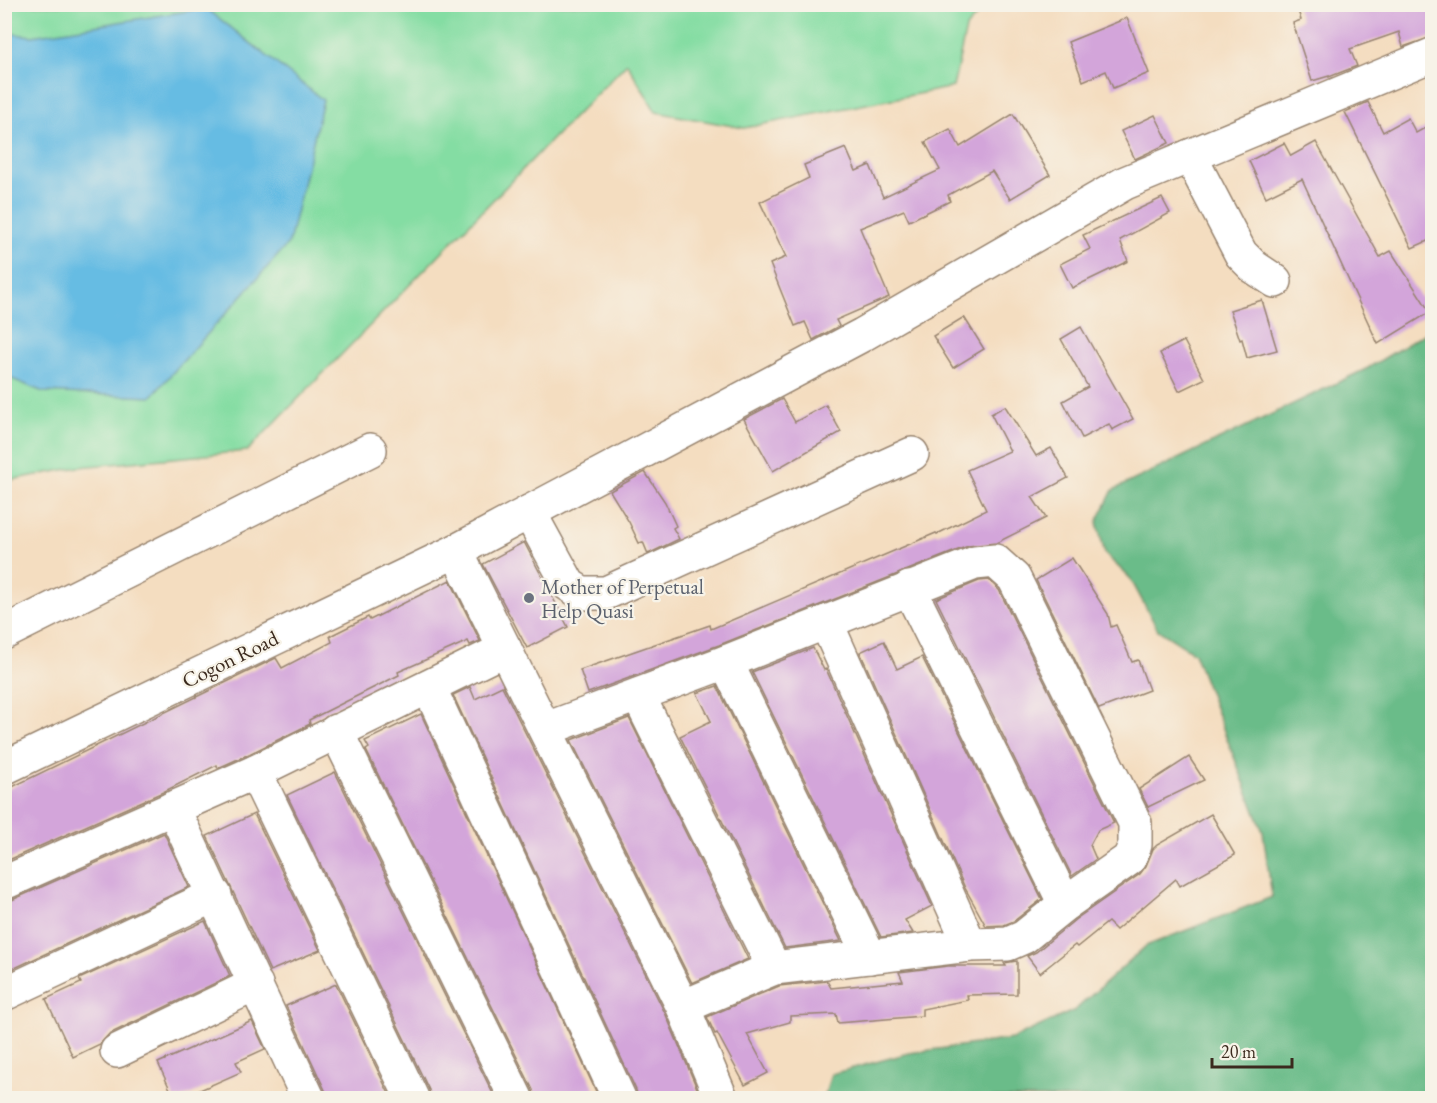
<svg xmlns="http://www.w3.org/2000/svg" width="1437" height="1103" viewBox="0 0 1437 1103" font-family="'EB Garamond',serif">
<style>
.green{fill:#84dda3;stroke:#608460;stroke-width:1.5}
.forest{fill:#6bbc89;stroke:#537354;stroke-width:1.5}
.water{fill:#66bce3;stroke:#507380;stroke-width:1.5}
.building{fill:#d3a5da}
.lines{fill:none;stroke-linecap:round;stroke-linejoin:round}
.minor-casing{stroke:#98846f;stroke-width:36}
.minor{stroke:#fff;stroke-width:33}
.worship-dot{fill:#6b7280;stroke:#f7f3e8;stroke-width:2}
.labels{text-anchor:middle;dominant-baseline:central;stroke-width:4.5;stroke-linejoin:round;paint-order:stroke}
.worship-label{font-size:21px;fill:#5b616d;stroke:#f7f3e8;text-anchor:start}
.street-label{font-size:21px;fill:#3b2a1e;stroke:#f7f3e8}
</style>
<rect width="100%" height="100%" fill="#f7f3e8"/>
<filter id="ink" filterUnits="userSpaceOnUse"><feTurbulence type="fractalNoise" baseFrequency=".0167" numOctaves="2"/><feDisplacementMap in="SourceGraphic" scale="12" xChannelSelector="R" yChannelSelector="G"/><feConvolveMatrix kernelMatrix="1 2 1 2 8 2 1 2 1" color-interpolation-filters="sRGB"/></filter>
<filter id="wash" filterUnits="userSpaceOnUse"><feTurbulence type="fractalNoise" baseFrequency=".008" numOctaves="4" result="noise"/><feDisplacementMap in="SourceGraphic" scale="24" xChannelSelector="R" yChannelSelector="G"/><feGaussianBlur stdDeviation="1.35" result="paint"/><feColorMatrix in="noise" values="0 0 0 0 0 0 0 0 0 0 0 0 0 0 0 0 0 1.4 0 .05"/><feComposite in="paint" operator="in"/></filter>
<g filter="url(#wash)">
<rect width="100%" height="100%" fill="#f4ddc0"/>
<path class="green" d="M5 5H986L966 28 953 87 744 128 656 112 627 63 247 451 79 467 5 481Z"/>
<path class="forest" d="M1432 329V1098H824L831 1074 909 1053 1012 1039 1075 1010 1146 946 1272 897 1263 832 1194 653 1158 630 1130 578 1105 554 1097 522 1113 490 1368 368Z"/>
<path class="water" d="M206 8 323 100 289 243 151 397 43 392 5 376V33L32 36Z"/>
<g id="blocks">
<g class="building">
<path d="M1296 4H1432V37L1403 47 1399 32 1350 49 1357 66 1329 77V76L1312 81 1293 23 1301 20Z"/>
<path d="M1127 18 1149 73 1113 88 1106 71 1083 81 1068 42Z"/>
<path d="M1368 102 1383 132 1408 118 1416 133 1432 124V239L1412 248 1345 112Z"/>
<path d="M1013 114 1050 175 1010 199 992 171 948 195 950 201 909 221 904 210 860 228 889 297 836 320 839 326 813 340 805 322 795 326 770 264 786 257 760 202 809 178 804 165 846 148 856 171 870 165 883 197 940 170 925 142 950 129 960 147Z"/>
<path d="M1155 115 1169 143 1135 159 1121 131Z"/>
<path d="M1316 142 1380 257 1391 251 1430 312 1378 344 1302 179 1266 197 1249 161 1284 143 1291 156Z"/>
<path d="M1162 198 1170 213 1120 240 1128 261 1072 288 1060 264 1090 249 1083 235Z"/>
<path d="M1262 300 1277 350 1247 358 1242 339 1240 340 1230 310Z"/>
<path d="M964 317 984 349 953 368 933 336Z"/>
<path d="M1081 327 1133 419 1112 430 1109 424 1082 438 1063 401 1088 387 1061 339Z"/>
<path d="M1184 341 1204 379 1179 391 1160 353Z"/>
<path d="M782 399 795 422 826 405 841 432 773 471 744 419Z"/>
<path d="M1005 406 1036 456 1051 448 1068 478 1032 497 1046 518 996 543 968 546 719 645 588 693 580 670 710 625 711 629 936 533 937 534 986 510 967 470 1010 451 991 414Z"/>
<path d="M645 472 665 502 676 526 673 528 679 539 648 554 643 542 639 543 629 522 610 491Z"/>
<path d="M524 542 568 627 527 648 483 564Z"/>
<path d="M1072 558 1108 614 1111 627 1116 625 1132 662 1138 660 1149 690 1099 709 1036 580Z"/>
<path d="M450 580 480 641 470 645 468 641 398 672 399 675 309 720 310 724 247 755 218 768 217 765 163 792 4 862V791L276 658 282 668 332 642 330 636 368 617 370 620Z"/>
<path d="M989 580 999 590 1114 823 1098 830 1090 845 1096 859 1072 876 936 599 979 581Z"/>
<path d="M884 641 897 669 922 657 1042 899 1014 921 1004 925 986 926 965 888 860 652Z"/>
<path d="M813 648 824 670 826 669 932 906 905 920 913 933 881 937 752 672Z"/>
<path d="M502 686 666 1015 701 1098H638L636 1090 453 695 470 687 475 699Z"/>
<path d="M717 686 841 941 785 948 680 736 711 721 697 693Z"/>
<path d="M421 714 599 1098H535L533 1090 366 750 369 748 365 741Z"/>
<path d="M629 718 748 959 692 983 571 740Z"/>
<path d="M1189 757 1204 780 1148 807 1139 789Z"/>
<path d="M335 772 495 1098H431L429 1090 287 795Z"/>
<path d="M254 814 320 950 270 971 207 836Z"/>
<path d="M1211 814 1235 855 1180 886 1176 879 1116 930 1108 922 1077 947 1075 945 1040 973 1027 956 1036 952 1076 919 1140 874 1146 866 1153 849 1157 845Z"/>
<path d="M164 833 189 887 4 973V901L12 900Z"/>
<path d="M205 921 230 976 109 1034 100 1044 73 1057 46 999 81 983 79 979Z"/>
<path d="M1017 961V994L967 995 968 1000 922 1009V1016L838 1023 836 1014 790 1016V1022L747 1034 768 1073 745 1085 717 1033 715 1034 707 1017 779 986 827 981 831 988 903 981 899 972 948 966H1006L1004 963Z"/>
<path d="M336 984 391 1098H327L325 1090 286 1006Z"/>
<path d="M252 1021 265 1049 236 1062 241 1072 182 1098H174L158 1063Z"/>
</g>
</g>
</g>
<g filter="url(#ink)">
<use href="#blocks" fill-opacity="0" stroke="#98846f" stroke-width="1.5"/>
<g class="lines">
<defs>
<g id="minor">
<path d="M1190 156 1241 254 1254 267 1275 281"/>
<path d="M529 512 569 585 582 593H606L912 454"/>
<path d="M456 551 683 1007 721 1098"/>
<path d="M909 588 1065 904"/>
<path d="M826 622 970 945"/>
<path d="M4 633 370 450"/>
<path d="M726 662 870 957"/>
<path d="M429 687 619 1098"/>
<path d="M638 695 774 968"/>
<path d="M546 729 726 662 975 563 995 561 1014 578 1135 823V845L1129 859 1065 904 1024 937 1008 944 970 945 774 968 683 1007"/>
<path d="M336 731 516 1098"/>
<path d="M4 768 456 551 862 335 1125 183 1432 55"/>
<path d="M255 772 412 1098"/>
<path d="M173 808 308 1098"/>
<path d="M4 883 255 772 505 649"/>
<path d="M4 994 215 895"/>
<path d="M117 1051 256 984"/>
</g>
</defs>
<use href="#minor" class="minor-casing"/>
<use href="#minor" class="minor"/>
</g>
</g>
<circle class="worship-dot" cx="529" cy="598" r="6"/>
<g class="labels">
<g class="worship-label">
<text x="541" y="586">Mother of Perpetual<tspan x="541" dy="24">Help Quasi</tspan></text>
</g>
<g class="street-label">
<text transform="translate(230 659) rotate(-26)">Cogon Road</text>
</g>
</g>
<rect width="1437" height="1103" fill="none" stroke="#f7f3e8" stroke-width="24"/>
<path d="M1212 1058v9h80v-9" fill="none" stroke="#3b2a1e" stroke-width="3"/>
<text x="1221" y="1058" font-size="18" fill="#3b2a1e" stroke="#f7f3e8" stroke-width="4.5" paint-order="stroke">20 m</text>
</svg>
